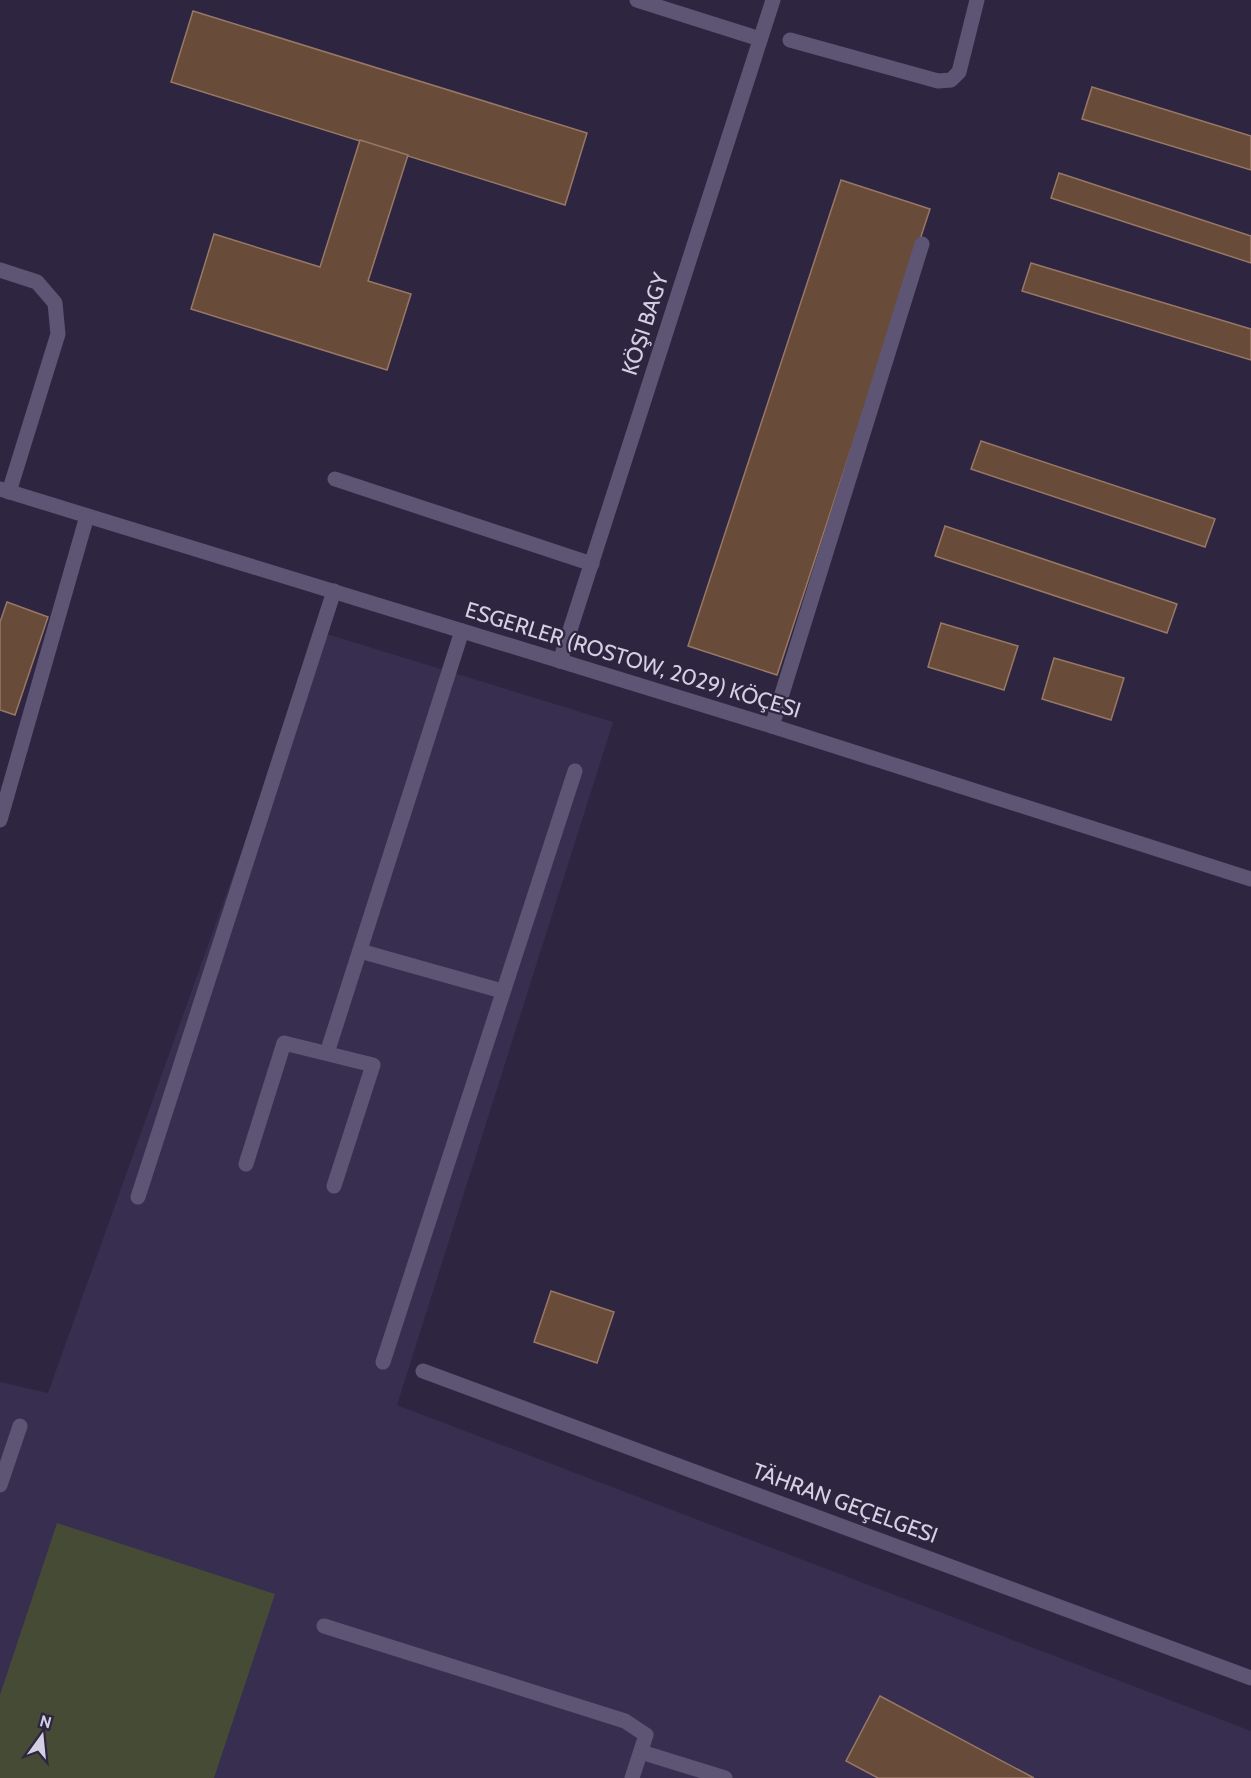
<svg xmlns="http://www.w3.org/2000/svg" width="1251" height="1778" viewBox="0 0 1251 1778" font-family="Cabin,sans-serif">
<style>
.built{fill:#382e50}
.green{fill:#454b35}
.building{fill:#694b3a;stroke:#987865;stroke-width:1.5}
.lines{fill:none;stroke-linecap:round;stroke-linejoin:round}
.service{stroke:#5d5573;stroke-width:15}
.minor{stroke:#5d5573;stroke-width:15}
.labels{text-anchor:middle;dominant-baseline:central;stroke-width:4.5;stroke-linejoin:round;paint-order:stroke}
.street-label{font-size:22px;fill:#d4d0e2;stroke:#2e2641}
</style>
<rect width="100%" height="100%" fill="#2e2641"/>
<path class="built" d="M320 632 613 722 397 1405 1251 1731V1778H0V1382L48 1393Z"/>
<path class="green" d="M57 1523 275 1594 214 1778H0V1695Z"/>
<g class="building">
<path d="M193 11 587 133 565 205 171 82Z"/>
<path d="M1092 87 1251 136V170L1082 119Z"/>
<path d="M360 140 408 155 368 281 411 294 387 370 191 309 214 234 320 267Z"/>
<path d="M1059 173 1251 236V263L1051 198Z"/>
<path d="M841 180 930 209 777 675 688 646Z"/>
<path d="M1031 263 1251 329V360L1022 291Z"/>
<path d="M981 441 1215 519 1205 547 971 469Z"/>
<path d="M945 526 1177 604 1167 633 935 556Z"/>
<path d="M7 602 48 617 15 715 0 710V622Z"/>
<path d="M941 623 1018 646 1004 690 928 667Z"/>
<path d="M1054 658 1124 678 1111 720 1042 699Z"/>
<path d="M551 1291 614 1312 597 1363 534 1342Z"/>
<path d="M880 1696 1034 1778H878L846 1761Z"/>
</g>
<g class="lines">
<g class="service">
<path d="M790 40 938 81 951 80 959 72 977 0"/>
<path d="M772 726 922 244"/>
<path d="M360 951 502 991"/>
<path d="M327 1053 462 631"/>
<path d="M246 1164 284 1043 373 1065 334 1186"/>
<path d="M138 1197 334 591"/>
<path d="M383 1362 575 771"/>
<path d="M423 1371 1251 1678"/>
<path d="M0 1485 20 1426"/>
<path d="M324 1626 625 1721 646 1735 632 1778"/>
<path d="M641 1752 725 1778"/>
</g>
<g class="minor">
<path d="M637 0 760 39"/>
<path d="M0 270 37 282 55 303 58 334 9 492"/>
<path d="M335 479 592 564"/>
<path d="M0 489 772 726 1251 879"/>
<path d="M560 661 773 0"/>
<path d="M0 820 87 516"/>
</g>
</g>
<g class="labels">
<g class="street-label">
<text transform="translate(645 324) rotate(-72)">KÖŞI BAGY</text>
<text transform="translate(633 660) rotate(17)">ESGERLER (ROSTOW, 2029) KÖÇESI</text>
<text transform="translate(845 1503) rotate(20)">TÄHRAN GEÇELGESI</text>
</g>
</g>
<g transform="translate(42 1736) rotate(15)" stroke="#2e2641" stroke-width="4.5" paint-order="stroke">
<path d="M0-4.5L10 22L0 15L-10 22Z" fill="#d4d0e2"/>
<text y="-9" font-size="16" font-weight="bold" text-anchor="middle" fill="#d4d0e2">N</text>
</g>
</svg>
